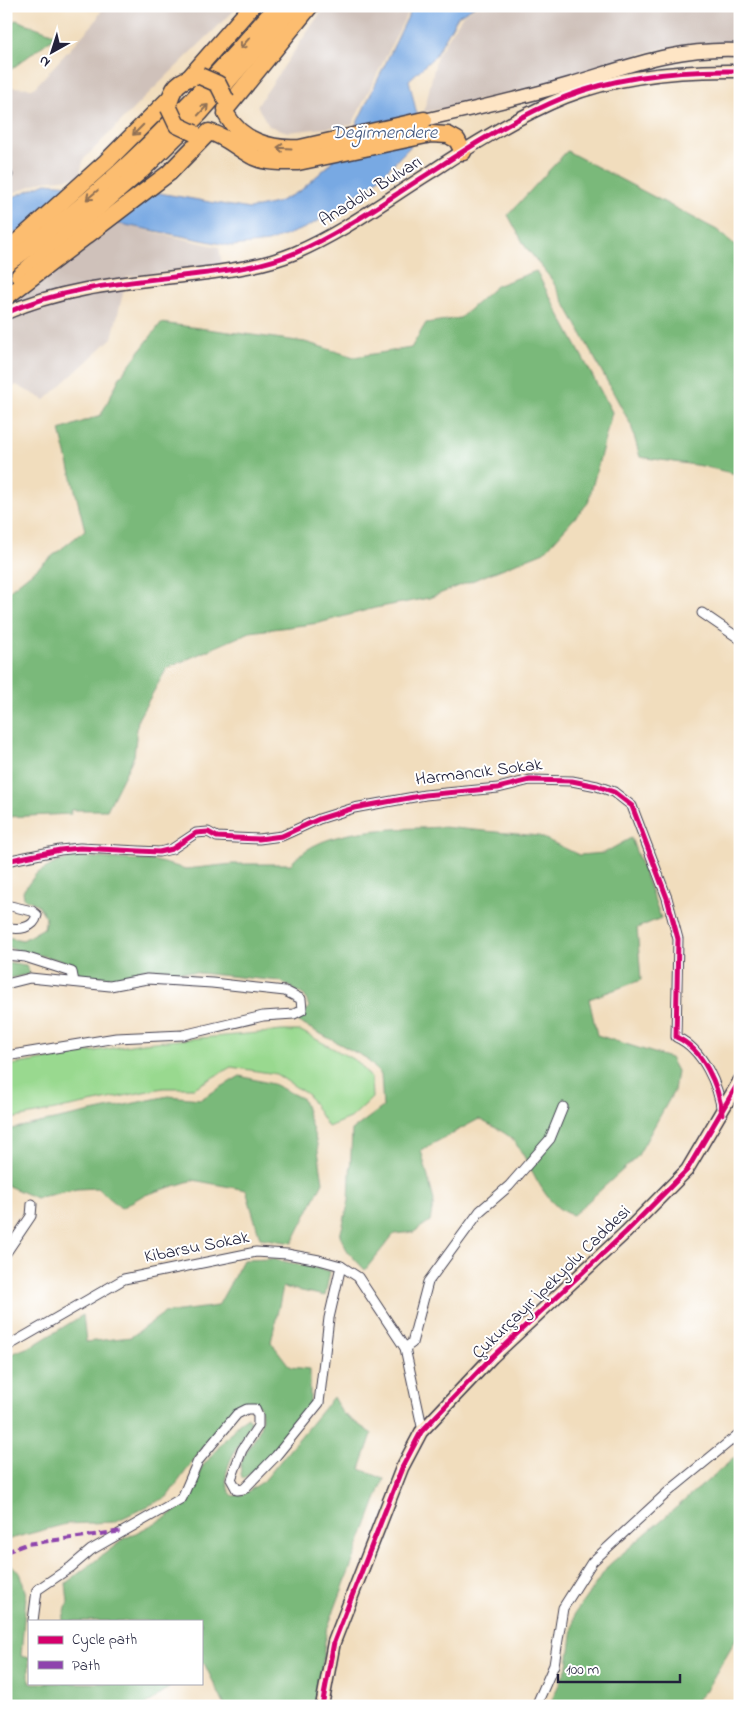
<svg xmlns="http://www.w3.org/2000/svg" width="746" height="1712" viewBox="0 0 746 1712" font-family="'Indie Flower',sans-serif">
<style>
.industrial{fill:#cfc1ba}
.green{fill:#99d98f;stroke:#5e7e65}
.forest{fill:#7ab97a;stroke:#4e6e5a}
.water{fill:#78a9e3;stroke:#4d668f}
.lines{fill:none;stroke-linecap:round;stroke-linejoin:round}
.street-casing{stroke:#413e4e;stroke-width:11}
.secondary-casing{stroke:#413e4e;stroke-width:15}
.highway-casing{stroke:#413e4e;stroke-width:19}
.street{stroke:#fff;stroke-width:9}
.secondary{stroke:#fee5c5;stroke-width:12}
.highway{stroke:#fcbd6f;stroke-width:16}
.highway-bridge-casing{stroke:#413e4e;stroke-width:19;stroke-linecap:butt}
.highway-bridge{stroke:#fcbd6f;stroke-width:16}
.quiet{stroke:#8e44ad;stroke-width:4;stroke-dasharray:8 4;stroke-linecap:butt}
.cycleway-casing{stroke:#fff;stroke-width:8}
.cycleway{stroke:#d6006c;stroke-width:5}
.oneway{stroke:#8f7055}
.labels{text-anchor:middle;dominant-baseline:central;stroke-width:4;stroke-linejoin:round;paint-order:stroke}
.street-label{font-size:18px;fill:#22223b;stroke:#fff}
.water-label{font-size:19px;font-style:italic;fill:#44587e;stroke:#fff}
</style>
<rect width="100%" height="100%" fill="#fff"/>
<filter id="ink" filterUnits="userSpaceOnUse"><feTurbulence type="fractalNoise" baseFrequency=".02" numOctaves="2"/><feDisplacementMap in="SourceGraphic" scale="10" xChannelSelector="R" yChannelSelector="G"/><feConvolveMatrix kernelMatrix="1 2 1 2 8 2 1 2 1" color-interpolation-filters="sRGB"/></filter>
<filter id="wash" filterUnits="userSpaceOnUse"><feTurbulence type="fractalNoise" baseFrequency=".0096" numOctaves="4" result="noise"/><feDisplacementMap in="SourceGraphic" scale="20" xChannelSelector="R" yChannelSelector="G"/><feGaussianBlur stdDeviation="1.12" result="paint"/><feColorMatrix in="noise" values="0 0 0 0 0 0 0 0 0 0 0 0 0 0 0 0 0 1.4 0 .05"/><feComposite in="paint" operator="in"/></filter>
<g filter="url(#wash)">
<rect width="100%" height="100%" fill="#f1ddbd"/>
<g class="industrial">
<path d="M104 6H239L141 101 84 159 79 177 43 181 6 196V87L34 88 95 22Z"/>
<path d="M325 6H411L352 125 288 132 269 126 257 106Z"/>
<path d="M477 6H740V43H691L647 52 560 80 447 108 424 112 437 56 463 15Z"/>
<path d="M115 223 219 247 222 264 127 277 112 338 45 400 16 385 6 392V236L39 224Z"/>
</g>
<path class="green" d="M282 1031H301L358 1062 371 1078 372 1098 352 1117 328 1127 308 1095 276 1074 231 1067 194 1088H163L6 1120V1066L143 1043Z"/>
<g class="forest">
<path d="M16 20 57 35 6 73V24Z"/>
<path d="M567 151 717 230 740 249V475L702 466 640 457 631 425 552 280 525 246 508 215Z"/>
<path d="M536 271 612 412 588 503 544 552 429 598 375 608 319 623 250 632 167 668 138 719 134 756 107 810H70L71 814 6 817V593L85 530 60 430 101 415 120 377 161 323 305 342 354 357 411 348 426 323 460 318 496 286Z"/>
<path d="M442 827 539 836 579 855 604 853 631 838 661 918 637 928 641 980 589 999 597 1035 670 1058 677 1071 674 1091 637 1157 573 1215C542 1208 532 1161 512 1139 504 1131 489 1125 479 1119L421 1150 434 1201 430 1221 414 1232 394 1234 365 1270 348 1252 340 1236 349 1201 352 1130 383 1107 381 1075 366 1058 298 1022 309 1007 305 996 280 981 148 968 118 977H85L64 961 6 947V937L23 940 44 928 46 917 38 905 24 898 23 891 36 874 57 862 78 857 156 861 186 869 233 864H291C322 825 396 830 442 827Z"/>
<path d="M6 962 26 965 30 974 6 979Z"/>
<path d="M240 1076 273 1084 303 1099 317 1144 323 1182 292 1243 260 1238 246 1190 193 1180 142 1196 121 1208 98 1188 77 1189 36 1198 6 1185V1130L168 1096 201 1099Z"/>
<path d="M272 1259 330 1271 325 1296 283 1287 271 1342 290 1367 310 1369V1404L262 1464 243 1479C230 1456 273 1433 259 1405L249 1404 236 1409 219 1425 167 1497 114 1522 66 1524 6 1540V1356L34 1345 83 1315 86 1342 131 1337 164 1313 218 1306 243 1260Z"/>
<path d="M333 1397 342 1413 372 1434 360 1469 384 1479 326 1632 318 1706H225L204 1663 201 1664V1621H62L68 1602 66 1583 124 1539 167 1517 188 1502 202 1467 239 1423 248 1417 251 1421C242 1443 213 1475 233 1496L244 1494 264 1481Z"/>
<path d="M740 1453V1632L706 1690 691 1706H549L568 1665 575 1613 609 1565Z"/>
<path d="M11 1564 21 1575 26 1595 21 1656 29 1658V1683H175L145 1706H6V1565Z"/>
</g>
<path class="water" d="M413 6H475L458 16 435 56 409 80 417 115 410 147 375 182 325 217 305 228 268 242 232 246 115 223 39 224 6 236V200L46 183 148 191 249 209 276 203 300 191 328 166 355 127Z"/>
</g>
<g filter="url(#ink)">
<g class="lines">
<defs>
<g id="street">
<path d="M6 178 8 175"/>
<path d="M702 613 740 639"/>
<path d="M6 861 60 850 80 848 159 852 172 849 196 833 208 832 217 837 235 838 259 839 282 836 319 819 354 808 425 795 498 788 530 780 572 781 597 786 614 792 632 806 667 898 678 939 676 1037C703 1049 719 1086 722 1113"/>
<path d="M6 905 32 911 37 915C34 929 18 930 6 927"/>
<path d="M6 955 25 957 72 972 74 982"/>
<path d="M6 984 30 978 110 986 147 979 212 983 285 991 301 999 302 1010 294 1014 263 1016 183 1035 116 1038 6 1056"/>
<path d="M6 1253 31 1216 32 1204"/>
<path d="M6 1347 124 1279 256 1252 287 1254 319 1260 341 1266 358 1277 405 1348 423 1431"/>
<path d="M405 1348 412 1343 428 1282 480 1211 509 1186 550 1139 563 1107"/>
<path d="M33 1621 37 1590 71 1567 91 1550 182 1498 198 1461 237 1414 247 1409H255L258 1416V1426L242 1450 231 1479 237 1490 244 1489 276 1456 319 1403 329 1318 341 1266"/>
<path d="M536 1706 554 1665 563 1608 592 1562 668 1492 740 1433"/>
</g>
<g id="secondary">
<path d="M424 120C473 109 521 98 569 84 630 66 675 47 740 50"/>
<path d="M6 313C66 286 135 282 199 274 232 270 264 266 295 253 344 232 386 200 431 172 473 144 518 116 565 97 620 75 681 70 740 71"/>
<path d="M322 1706 334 1642 402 1468 421 1432 492 1357 626 1232 687 1170 740 1080"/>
</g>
<g id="highway">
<path d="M190 77 252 6"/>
<path d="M169 108C170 88 180 78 200 76"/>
<path d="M226 109 310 6"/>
<path d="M226 114C241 141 270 150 300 148L424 120"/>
<path d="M6 252 106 162 170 98"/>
<path d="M6 264C109 192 195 101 277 6"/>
<path d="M19 276 143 169 200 113 293 6"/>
<path d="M6 297 169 173 209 132C226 136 238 149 254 157 267 163 285 162 298 162L431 134 448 135 457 140 463 152"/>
</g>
</defs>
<use href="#street" class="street-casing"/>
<use href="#secondary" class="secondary-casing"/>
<use href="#highway" class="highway-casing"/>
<use href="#street" class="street"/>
<use href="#secondary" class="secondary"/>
<use href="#highway" class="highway"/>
<defs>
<g id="highway-bridge">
<path d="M200 76 218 84 226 100"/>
<path d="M169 108 177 125 194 133"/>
</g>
</defs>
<use href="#highway-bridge" class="highway-bridge-casing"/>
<use href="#highway-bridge" class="highway-bridge"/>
<path class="quiet" d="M6 1552 27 1544 123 1531"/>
<defs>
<g id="cycleway">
<path d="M6 313C66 286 135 282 199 274 232 270 264 266 295 253 344 232 386 200 431 172 473 144 518 116 565 97 620 75 681 70 740 71"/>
<path d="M6 861 60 850 80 848 159 852 172 849 196 833 208 832 217 837 235 838 259 839 282 836 319 819 354 808 425 795 498 788 530 780 572 781 597 786 614 792 632 806 667 898 678 939 676 1037C703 1049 719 1086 722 1114"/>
<path d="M322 1706 334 1642 402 1468 421 1432 492 1357 626 1232 687 1170 740 1080"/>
</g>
</defs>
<use href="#cycleway" class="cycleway-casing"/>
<use href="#cycleway" class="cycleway"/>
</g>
<defs><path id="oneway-shaft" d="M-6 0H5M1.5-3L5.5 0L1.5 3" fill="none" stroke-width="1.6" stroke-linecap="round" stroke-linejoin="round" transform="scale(1.25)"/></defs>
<g class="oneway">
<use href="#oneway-shaft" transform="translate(245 43) rotate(131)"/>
<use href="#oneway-shaft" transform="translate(203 110) rotate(-47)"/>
<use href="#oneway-shaft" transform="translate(138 130) rotate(135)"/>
<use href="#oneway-shaft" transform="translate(284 148) rotate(-177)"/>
<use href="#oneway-shaft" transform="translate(92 195) rotate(140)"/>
</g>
</g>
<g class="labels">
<g class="street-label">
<text transform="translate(371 192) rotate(-32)">Anadolu Bulvarı</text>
<text transform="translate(479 773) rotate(-7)">Harmancık Sokak</text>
<text transform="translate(197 1248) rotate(-11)">Kibarsu Sokak</text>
<text transform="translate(552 1283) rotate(-44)">Çukurçayır İpekyolu Caddesi</text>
</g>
<g class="water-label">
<text x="384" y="133">Değirmendere</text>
</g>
</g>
<rect width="746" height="1712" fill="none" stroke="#fff" stroke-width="25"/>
<rect x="28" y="1620" width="175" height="65" fill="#ffffff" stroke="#a7a7b1"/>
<rect x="38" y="1636" width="25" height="8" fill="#d6006c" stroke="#a7a7b1"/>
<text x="72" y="1644" font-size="15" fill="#22223b">Cycle path</text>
<rect x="38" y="1661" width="25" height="8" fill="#8e44ad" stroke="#a7a7b1"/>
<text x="72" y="1670" font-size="15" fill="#22223b">Path</text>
<g transform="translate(52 52) rotate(219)" stroke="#ffffff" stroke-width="4" paint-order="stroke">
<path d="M0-4L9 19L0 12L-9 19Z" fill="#22223b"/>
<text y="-8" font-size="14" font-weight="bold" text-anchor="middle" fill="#22223b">N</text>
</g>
<path d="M558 1674v8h122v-8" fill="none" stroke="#22223b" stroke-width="2.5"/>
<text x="566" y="1674" font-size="15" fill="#22223b" stroke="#ffffff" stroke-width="4" paint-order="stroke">100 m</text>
</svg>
